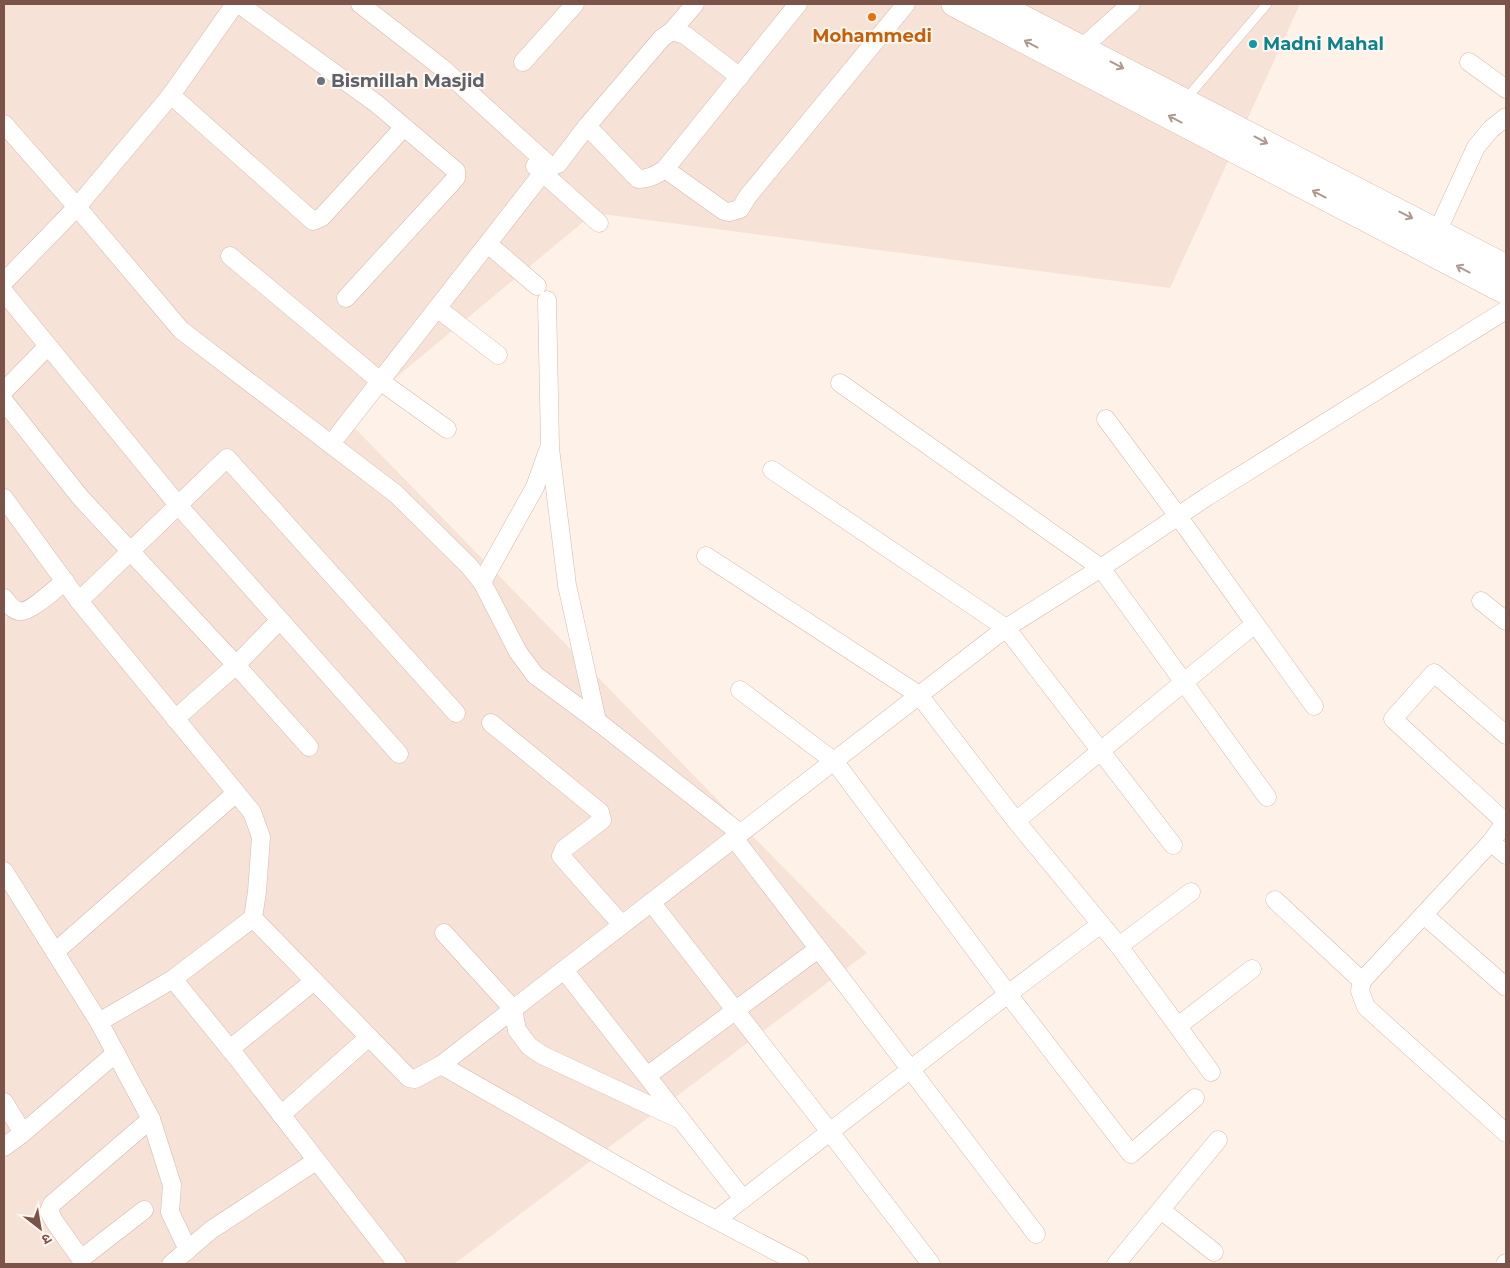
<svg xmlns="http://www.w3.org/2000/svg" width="1510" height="1268" viewBox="0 0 1510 1268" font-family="Montserrat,'Noto Sans Devanagari',sans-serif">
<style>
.residential{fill:#f6e2d6}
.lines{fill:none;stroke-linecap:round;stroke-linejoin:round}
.lane-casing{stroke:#d4baaf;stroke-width:10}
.street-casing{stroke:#d4baaf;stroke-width:19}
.secondary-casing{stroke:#dabaaf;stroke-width:26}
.lane{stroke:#fff;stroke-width:9}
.street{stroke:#fff;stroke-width:18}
.secondary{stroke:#fff;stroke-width:25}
.oneway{stroke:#b09892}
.food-dot{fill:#e8710a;stroke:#fff7f0;stroke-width:2}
.culture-dot{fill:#0f9aa8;stroke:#fff7f0;stroke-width:2}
.worship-dot{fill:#6b7280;stroke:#fff7f0;stroke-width:2}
.labels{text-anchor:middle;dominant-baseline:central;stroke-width:4;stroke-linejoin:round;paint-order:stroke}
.food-label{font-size:18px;font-weight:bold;fill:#c56008;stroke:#fff7f0}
.culture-label{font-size:18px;font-weight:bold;fill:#0d838f;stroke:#fff7f0;text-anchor:start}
.worship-label{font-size:18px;font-weight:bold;fill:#5b616d;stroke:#fff7f0;text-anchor:start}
</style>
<rect width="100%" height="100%" fill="#fef2e8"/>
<path class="residential" d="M4 4H1300L1170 288 594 213 346 419 867 953 454 1264H4Z"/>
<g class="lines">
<defs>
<path id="lane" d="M1185 100 1267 4"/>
<g id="street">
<path d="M239 4 377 104 456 171V178L346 298"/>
<path d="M360 4 441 67 549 165 553 166 558 164 587 126 662 38 672 31 685 35 740 77"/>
<path d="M672 31 695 4"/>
<path d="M1083 47 1131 4"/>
<path d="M523 62 575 4"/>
<path d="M1469 62 1506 89"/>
<path d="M171 95 313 221 322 217 404 127"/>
<path d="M4 124 77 207 181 330 396 494 469 566 482 582 518 652 535 675 597 721 740 833"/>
<path d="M587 126 638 179C649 179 656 175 665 169L798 4"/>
<path d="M535 166 599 223"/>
<path d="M665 169 724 211 729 212 740 209 748 196 906 4"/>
<path d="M1437 232 1476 147 1491 129 1506 117"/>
<path d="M488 244 537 286"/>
<path d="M230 256 380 381 447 429"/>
<path d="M4 282 77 207 171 95 235 4"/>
<path d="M4 292 178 505 399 754"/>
<path d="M437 308 498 355"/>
<path d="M840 383 1101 568 1267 797"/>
<path d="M4 391 48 346"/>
<path d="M4 401 80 497 236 665 309 747"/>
<path d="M1106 419 1178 516 1314 706"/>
<path d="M338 435 549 165"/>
<path d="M550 448 567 585 597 721"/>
<path d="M772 470 1006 628 1173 845"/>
<path d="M4 498 79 601"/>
<path d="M706 556 919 695 1016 821 1119 946 1211 1072"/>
<path d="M482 582 535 487 550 445 547 300"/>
<path d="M4 598C8 603 12 610 19 611 29 614 56 588 65 581"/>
<path d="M1481 601 1506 621"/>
<path d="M740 690 835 762 1008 994 1131 1154 1195 1098"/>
<path d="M456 713 227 458 79 601 252 812 261 837 257 892 253 918 409 1078 415 1079 441 1065 678 1200 800 1264"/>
<path d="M175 719 236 665 280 620"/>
<path d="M491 723 600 812 602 820 564 849 561 856 622 925"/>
<path d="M1016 821 1184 682 1255 624"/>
<path d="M1506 821 1491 842 1362 981 1360 991 1366 1007 1506 1133"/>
<path d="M1505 822 1393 719 1434 673 1506 735"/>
<path d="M734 838 1036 1234"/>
<path d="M1491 842 1506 855"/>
<path d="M4 871 99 1022 173 979 238 1059 397 1264"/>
<path d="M1275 900 1362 981"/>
<path d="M651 902 830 1132 931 1264"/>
<path d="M1424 915 1506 987"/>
<path d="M444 933 513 1009 517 1030 529 1046 542 1055 681 1120"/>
<path d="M1119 946 1191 892"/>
<path d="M55 952 236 793"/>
<path d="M564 970 743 1199"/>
<path d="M173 979 253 918"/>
<path d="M99 1022 151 1119 172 1185 170 1212 188 1250"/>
<path d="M1178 1026 1252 969"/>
<path d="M230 1049 314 981"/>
<path d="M441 1065 1006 628 1101 568 1208 496 1506 310"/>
<path d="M647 1076 818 949"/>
<path d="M4 1102 23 1133"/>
<path d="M281 1115 369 1037"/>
<path d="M4 1147 23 1133 116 1053"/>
<path d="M144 1210 81 1259 54 1221 49 1211 52 1204 151 1119"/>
<path d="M1161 1210 1214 1252"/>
<path d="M716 1220 1008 994 1101 924"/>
<path d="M171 1264 211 1230 316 1161"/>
<path d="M1116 1264 1218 1140"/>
<path d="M1505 1264 1506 1263"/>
</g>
<g id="secondary">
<path d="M954 4 1506 292"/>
<path d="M996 4 1506 267"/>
</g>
</defs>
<use href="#lane" class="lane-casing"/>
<use href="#street" class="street-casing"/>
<use href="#secondary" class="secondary-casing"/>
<use href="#lane" class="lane"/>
<use href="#street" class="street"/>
<use href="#secondary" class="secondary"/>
</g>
<defs><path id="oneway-shaft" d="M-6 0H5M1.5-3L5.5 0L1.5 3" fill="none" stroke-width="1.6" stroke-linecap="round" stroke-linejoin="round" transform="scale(1.25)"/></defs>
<g class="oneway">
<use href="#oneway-shaft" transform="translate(1031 44) rotate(-152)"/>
<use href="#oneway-shaft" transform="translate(1117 65) rotate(28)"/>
<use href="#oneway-shaft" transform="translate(1175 119) rotate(-152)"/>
<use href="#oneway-shaft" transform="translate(1261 140) rotate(28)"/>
<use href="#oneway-shaft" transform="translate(1319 194) rotate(-152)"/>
<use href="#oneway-shaft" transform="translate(1406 215) rotate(27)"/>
<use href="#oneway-shaft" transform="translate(1463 269) rotate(-152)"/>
</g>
<circle class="food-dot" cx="872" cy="17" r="5"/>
<circle class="culture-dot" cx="1253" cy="44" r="5"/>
<circle class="worship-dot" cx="321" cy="81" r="5"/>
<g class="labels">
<g class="food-label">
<text x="872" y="36">Mohammedi</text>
</g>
<g class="culture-label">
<text x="1263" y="44">Madni Mahal</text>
</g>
<g class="worship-label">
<text x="331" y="81">Bismillah Masjid</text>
</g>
</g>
<rect width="1510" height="1268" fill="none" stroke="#7b5349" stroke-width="10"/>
<g transform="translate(40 1228) rotate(149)" stroke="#fff7f0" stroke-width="4" paint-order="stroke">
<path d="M0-4L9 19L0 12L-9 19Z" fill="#7b5349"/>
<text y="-8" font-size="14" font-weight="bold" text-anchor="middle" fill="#7b5349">उ</text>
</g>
</svg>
